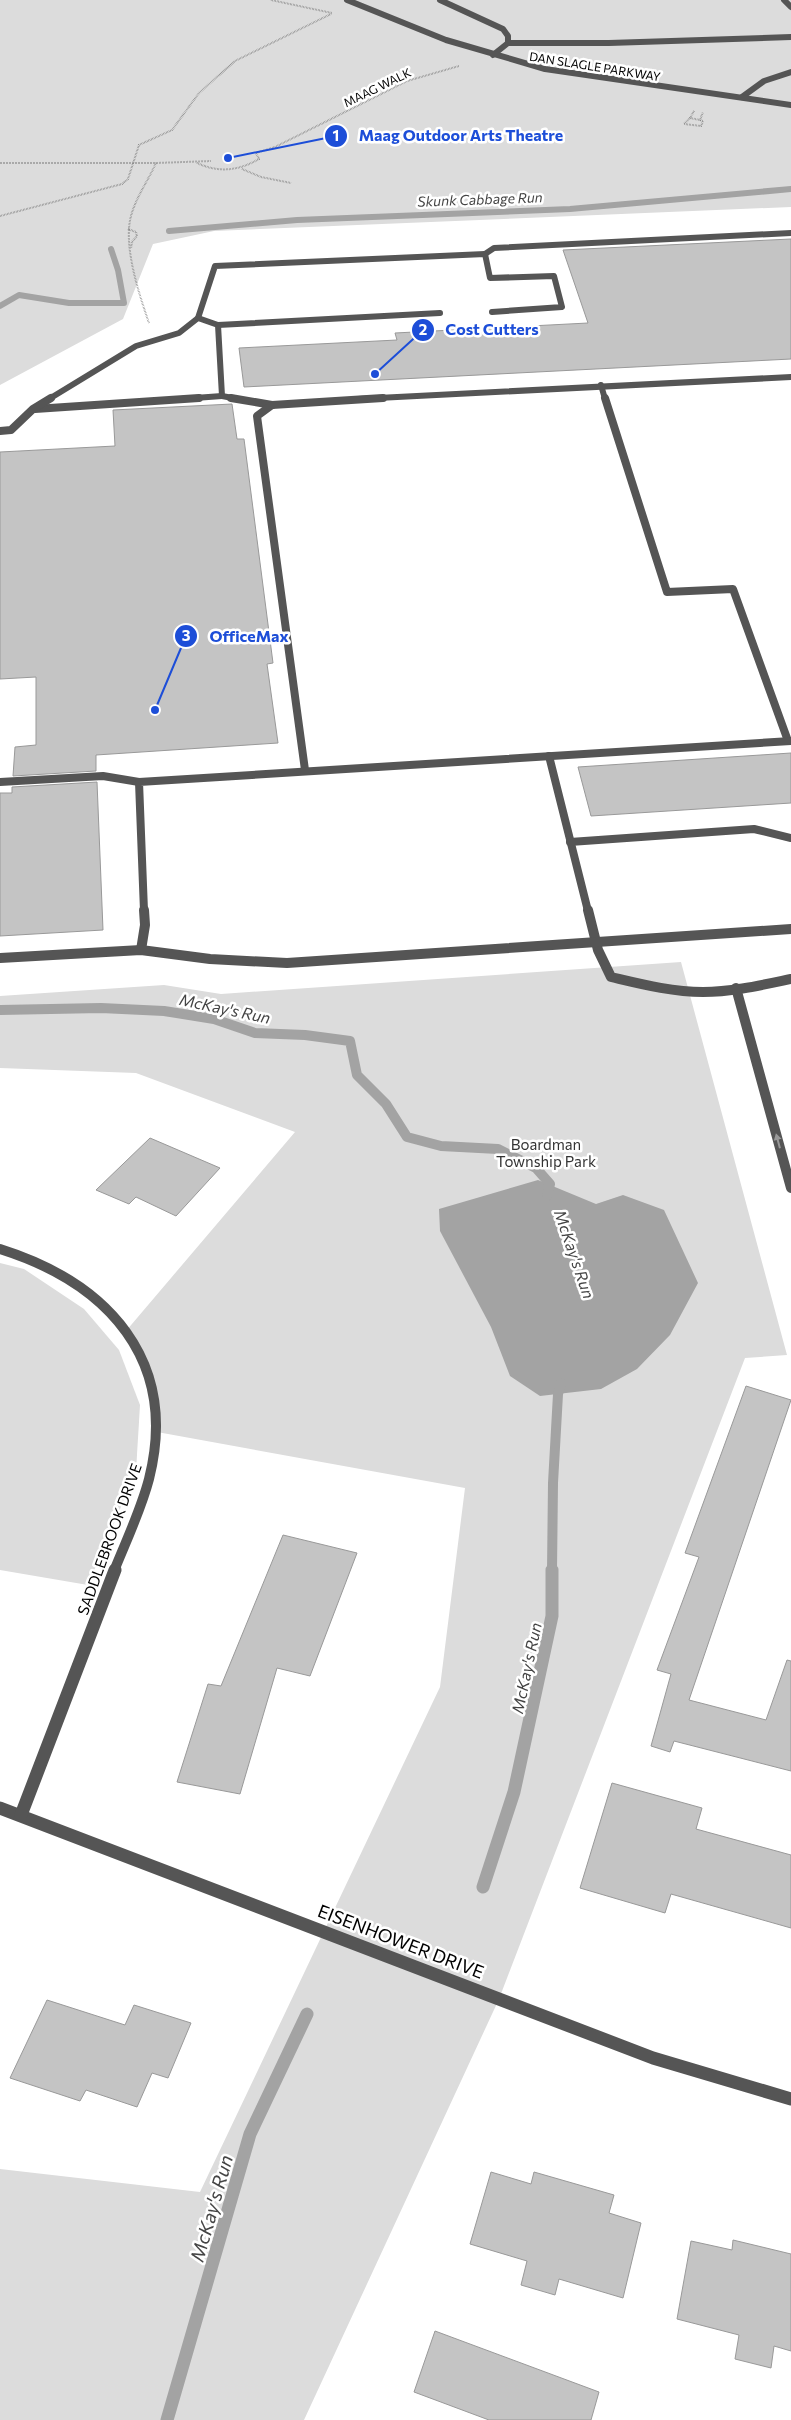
<svg xmlns="http://www.w3.org/2000/svg" width="791" height="2420" viewBox="0 0 791 2420" font-family="Commissioner,sans-serif">
<style>
.green{fill:#dcdcdc}
.water{fill:#a3a3a3}
.lines{fill:none;stroke-linecap:round;stroke-linejoin:round}
.stream-far2{stroke:#a3a3a3;stroke-width:6}
.stream-far1{stroke:#a3a3a3;stroke-width:10}
.stream{stroke:#a3a3a3;stroke-width:13}
.building{fill:#c4c4c4;stroke:#999}
.path{stroke:#777;stroke-width:2;stroke-dasharray:0.5 1;stroke-linecap:butt}
.service-far2{stroke:#555;stroke-width:6}
.service-far1{stroke:#555;stroke-width:8}
.service{stroke:#555;stroke-width:10}
.minor-far2{stroke:#555;stroke-width:6}
.minor-far1{stroke:#555;stroke-width:10}
.minor{stroke:#555;stroke-width:13}
.oneway{fill:#999}
.labels{text-anchor:middle;dominant-baseline:central;stroke-width:5;stroke-linejoin:round;paint-order:stroke}
.far-street-label{font-size:12px;fill:#000;stroke:#fff}
.far-water-label{font-size:14px;font-style:italic;fill:#444;stroke:#fff}
.park-label{font-size:15px;fill:#333;stroke:#fff}
.street-label{font-size:15px;fill:#000;stroke:#fff}
.water-label{font-size:16px;font-style:italic;fill:#444;stroke:#fff}
.near-street-label{font-size:18px;fill:#000;stroke:#fff}
.near-water-label{font-size:19px;font-style:italic;fill:#444;stroke:#fff}
.leader{fill:none;stroke:#1d4ed8;stroke-width:2}
.callout-dot{fill:#1d4ed8;stroke:#fff;stroke-width:2}
.mark-label{font-size:15px;text-anchor:middle;font-weight:bold;fill:#fff}
.callout-label{font-size:16px;text-anchor:middle;font-weight:bold;fill:#1d4ed8;stroke:#fff;stroke-width:5;stroke-linejoin:round;paint-order:stroke}
</style>
<rect width="100%" height="100%" fill="#fff"/>
<g class="green">
<path d="M0 0H791V207L214 231 153 244 123 319 0 385Z"/>
<path d="M681 962 787 1355 745 1358 499 1999 304 2420H0V2169L200 2192 440 1687 465 1488 157 1432 156 1403 126 1331 295 1132 136 1073 0 1068V996L164 985 221 994Z"/>
<path d="M0 1263 24 1269 84 1309 119 1350 140 1405 136 1471 88 1585 0 1570Z"/>
</g>
<path class="water" d="M538 1180 596 1204 623 1195 664 1210 698 1283 670 1335 637 1369 601 1389 540 1396 510 1376 491 1327 440 1231 439 1209Z"/>
<g class="lines">
<g class="stream-far2">
<path d="M169 231 297 220 570 209 791 189"/>
<path d="M0 306 19 295 69 303H124L118 270 111 249"/>
</g>
<g class="stream-far1">
<path d="M0 1010 101 1008 164 1011 214 1019 255 1033 305 1035 350 1041 357 1075 386 1104 407 1137 441 1146 498 1149 536 1168 550 1184 547 1196"/>
<path d="M552 1571 553 1483 558 1394 561 1383"/>
</g>
<g class="stream">
<path d="M483 1887 514 1792 552 1616V1570"/>
<path d="M167 2420 250 2134 307 2014"/>
</g>
</g>
<g class="building">
<path d="M791 239V359L244 387 239 348 397 340 395 333 588 323 563 250Z"/>
<path d="M232 404 237 439H244L273 663 267 664 278 743 96 755V771L13 776 15 747 36 745V677L0 679V452L115 446 113 410Z"/>
<path d="M791 753V803L591 816 578 767Z"/>
<path d="M97 782 103 930 0 936V793H12V787Z"/>
<path d="M150 1138 220 1168 176 1216 136 1197 129 1204 96 1190Z"/>
<path d="M746 1386 791 1400 689 1700 766 1720 787 1660 791 1661V1771L674 1741 670 1752 651 1746 671 1674 657 1670 699 1557 685 1553Z"/>
<path d="M283 1535 357 1553 310 1676 277 1668 240 1794 177 1782 208 1684 221 1686Z"/>
<path d="M612 1783 702 1808 696 1829 791 1855V1928L671 1894 665 1913 580 1888Z"/>
<path d="M47 2000 125 2025 134 2005 191 2023 168 2078 152 2073 137 2107 86 2090 80 2101 10 2078Z"/>
<path d="M491 2172 531 2184 534 2172 614 2195 609 2213 641 2223 623 2298 559 2279 555 2295 521 2285 527 2261 470 2244Z"/>
<path d="M733 2240 791 2254V2351L774 2346 771 2368 735 2359 739 2335 677 2319 691 2241 732 2250Z"/>
<path d="M435 2331 599 2392 591 2420H489L414 2392Z"/>
</g>
<g class="lines">
<g class="path">
<path d="M271 0 332 13"/>
<path d="M694 111 690 118 700 120 703 112"/>
<path d="M690 118 684 124 701 126 703 121 700 120"/>
<path d="M0 163H156C148 181 136 197 131 216 123 246 139 294 149 323"/>
<path d="M156 163 211 161"/>
<path d="M197 163C219 173 238 171 259 159L256 153 275 147 407 81 459 66"/>
<path d="M242 169 261 177 291 183"/>
<path d="M0 216 122 184 128 179 139 145 172 130 199 93 235 61 331 14"/>
<path d="M128 229 136 232 137 236 132 242 131 248"/>
</g>
<g class="service-far2">
<path d="M440 0 503 29 508 36V43L493 55"/>
<path d="M784 0 791 7"/>
<path d="M508 43H609L791 37"/>
<path d="M742 97 764 81 791 72"/>
<path d="M485 254 494 248 791 233"/>
<path d="M218 325 440 313"/>
<path d="M601 385 605 399"/>
<path d="M49 399 136 346 179 333 198 318"/>
<path d="M181 399 222 396"/>
<path d="M238 399 222 396 218 325 198 318 215 266 485 254 490 278 554 276 562 307 492 312"/>
<path d="M358 399 791 377"/>
</g>
<g class="service-far1">
<path d="M231 398 272 405"/>
<path d="M605 398 667 592 733 589 788 741"/>
<path d="M35 409 199 398"/>
<path d="M0 431 11 430 33 409 51 398"/>
<path d="M549 756 588 911"/>
<path d="M305 770 257 416 272 405 383 398"/>
<path d="M0 782 103 776 139 782"/>
<path d="M570 842 754 829 791 838"/>
<path d="M144 911 139 782 791 741"/>
</g>
<g class="service">
<path d="M588 910 598 950 611 977C641 984 672 992 703 992 732 992 762 985 791 979"/>
<path d="M141 950 145 925 144 910"/>
<path d="M0 958 141 950 210 959 287 963 791 929"/>
<path d="M736 988 791 1188"/>
</g>
<path class="minor-far2" d="M347 0 446 40 545 69 791 105"/>
<path class="minor-far1" d="M0 1249C108 1283 179 1360 149 1479 141 1510 126 1541 114 1571"/>
<g class="minor">
<path d="M0 1808 653 2058 791 2099"/>
<path d="M21 1815 115 1570"/>
</g>
</g>
<defs><path id="oneway-solid" d="M-6-.8H1V-3.2L6.5 0L1 3.2V.8H-6Z" transform="scale(1.25)"/></defs>
<use class="oneway" href="#oneway-solid" transform="translate(778 1141) rotate(-105)"/>
<g class="labels">
<g class="far-street-label">
<text transform="translate(595 66) rotate(9)">DAN SLAGLE PARKWAY</text>
<text transform="translate(377 87) rotate(-26)">MAAG WALK</text>
</g>
<g class="far-water-label">
<text transform="translate(480 199) rotate(-2)">Skunk Cabbage Run</text>
</g>
<g class="park-label">
<text x="546" y="1144">Boardman<tspan x="546" dy="17">Township Park</tspan></text>
</g>
<g class="street-label">
<text transform="translate(109 1539) rotate(-70)">SADDLEBROOK DRIVE</text>
</g>
<g class="water-label">
<text transform="translate(225 1008) rotate(12)">McKay's Run</text>
<text transform="translate(575 1254) rotate(71)">McKay's Run</text>
<text transform="translate(526 1668) rotate(-78)">McKay's Run</text>
</g>
<g class="near-street-label">
<text transform="translate(401 1941) rotate(21)">EISENHOWER DRIVE</text>
</g>
<g class="near-water-label">
<text transform="translate(211 2208) rotate(-74)">McKay's Run</text>
</g>
</g>
<path class="leader" d="M228 158L336 136M375 374L423 330M155 710L186 636"/>
<g class="callout-dot">
<circle cx="228" cy="158" r="5"/>
<circle cx="375" cy="374" r="5"/>
<circle cx="155" cy="710" r="5"/>
<circle cx="336" cy="136" r="12"/>
<circle cx="423" cy="330" r="12"/>
<circle cx="186" cy="636" r="12"/>
</g>
<g class="mark-label">
<text x="336" y="141">1</text>
<text x="423" y="335">2</text>
<text x="186" y="641">3</text>
</g>
<g class="callout-label">
<text x="461" y="141">Maag Outdoor Arts Theatre</text>
<text x="492" y="335">Cost Cutters</text>
<text x="249" y="642">OfficeMax</text>
</g>
</svg>
